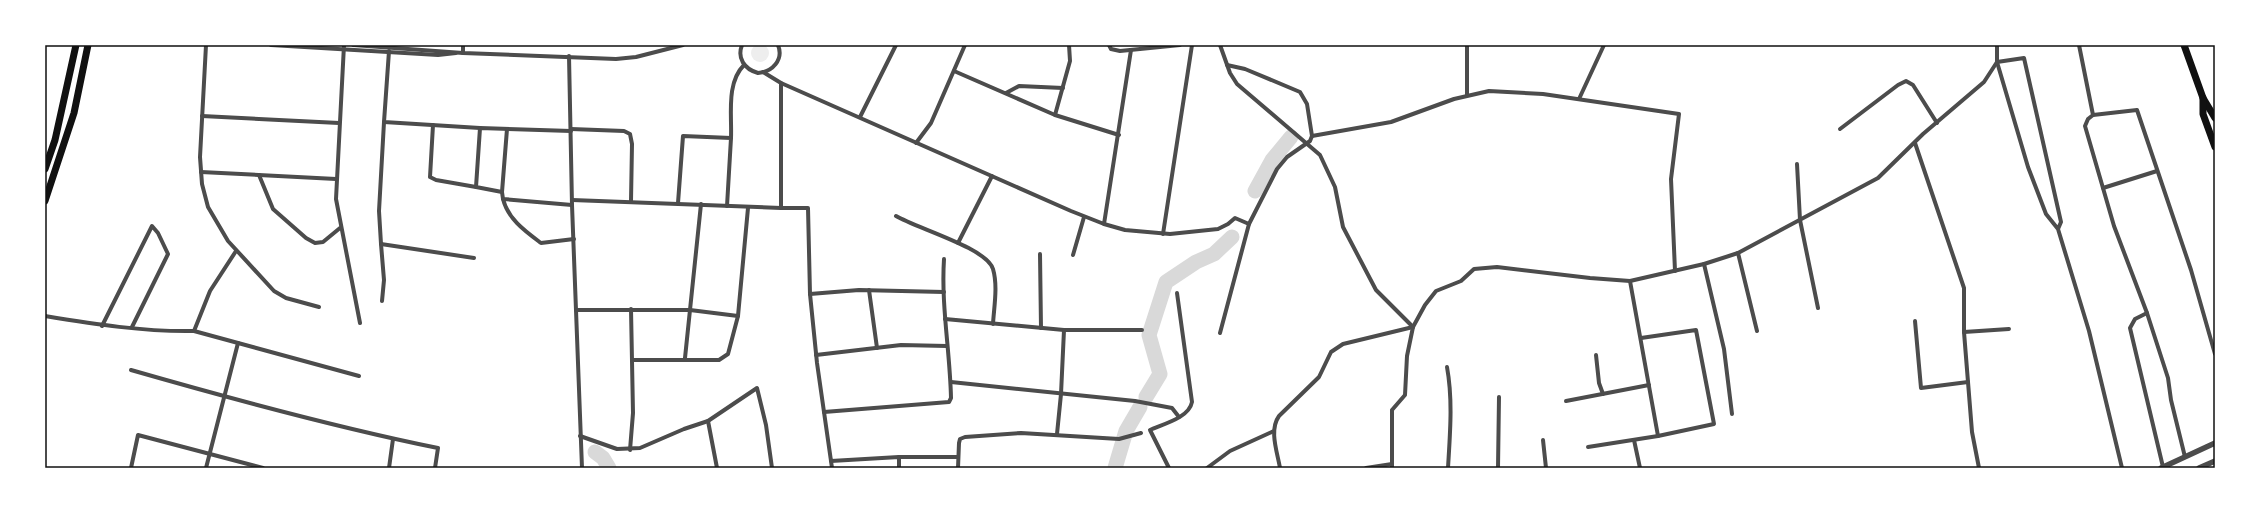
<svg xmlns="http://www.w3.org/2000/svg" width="2260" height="513" viewBox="0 0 2260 513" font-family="Arial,sans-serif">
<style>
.green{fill:#eee}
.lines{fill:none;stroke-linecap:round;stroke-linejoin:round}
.river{stroke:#d9d9d9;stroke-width:15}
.minor{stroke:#4c4c4c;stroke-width:4}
.tertiary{stroke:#4c4c4c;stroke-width:5.5}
.primary{stroke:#111;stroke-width:7}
.neatline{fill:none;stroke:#111;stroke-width:1.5}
</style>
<rect width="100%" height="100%" fill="#fff"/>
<circle class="green" cx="760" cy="53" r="9"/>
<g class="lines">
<g class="river">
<path d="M1255 191 1272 160 1291 137"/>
<path d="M1146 397 1160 374 1149 335 1166 282 1196 262 1214 254 1232 237"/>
<path d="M595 452 603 458 609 468"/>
<path d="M1115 468 1126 431 1140 407"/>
</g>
<g class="minor">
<path d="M206 45 200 157 202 184 208 207 228 241 274 291 286 298 319 307"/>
<path d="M271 45 438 55 456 53"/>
<path d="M344 45 336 199 360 323"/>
<path d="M353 45 463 53 616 59 636 57 683 45"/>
<path d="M742 45C737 58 744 69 758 73 772 72 784 60 778 45"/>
<path d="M1109 45 1111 49 1120 51 1180 45"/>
<path d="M1220 45 1230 73 1237 84 1320 155 1335 187 1343 227 1376 290 1413 327"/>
<path d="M2079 45 2093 115 2088 119 2085 126 2114 226 2147 313 2168 378 2171 400 2185 457"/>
<path d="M389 51 384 122 480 128"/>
<path d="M463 53V45"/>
<path d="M569 56 572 205 582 468"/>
<path d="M954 71 1055 115 1119 135"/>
<path d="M763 72 781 83 1071 211 1104 224 1131 50"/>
<path d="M781 83V208H808L810 294 817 363 831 461 899 457V468"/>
<path d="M1006 93 1019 86 1063 88"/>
<path d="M1467 95V45"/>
<path d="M1579 99 1604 45"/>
<path d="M1055 115 1070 61 1069 45"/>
<path d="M2093 115 2137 110 2191 270 2215 354"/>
<path d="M202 116 339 123"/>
<path d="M860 117 896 45"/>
<path d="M384 122 379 211 381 244 474 258"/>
<path d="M433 125 430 177 436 180 476 187"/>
<path d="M571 129 624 131 630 134 632 144 631 201"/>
<path d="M1840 129 1898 85 1906 81 1913 85 1937 123"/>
<path d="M571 131 480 128 476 187 502 192 503 199 572 205"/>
<path d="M1312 136 1391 122 1454 99 1489 91 1543 94 1679 114 1671 179 1675 271"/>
<path d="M731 138C732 115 726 83 744 65"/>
<path d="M916 143 931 123 965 45"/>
<path d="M1915 143 1964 288V332L1972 432 1979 468"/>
<path d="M1797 164 1800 220 1818 308"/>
<path d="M201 172 336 179"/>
<path d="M259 175 273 209 306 238 315 243 323 242 340 228"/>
<path d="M2103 188 2157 171"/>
<path d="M502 192 507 129"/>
<path d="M503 199C508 219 525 231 541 243L574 239"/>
<path d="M572 200 781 208"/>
<path d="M678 203 683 136 731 138 727 206"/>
<path d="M896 216C916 228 987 248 993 269 998 286 994 307 993 324"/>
<path d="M1104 224 1125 230 1170 234 1218 229 1228 224 1235 218 1249 224"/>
<path d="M2058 229 2061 222 2024 58 1997 62 2028 167 2046 214 2058 229 2089 331 2122 468"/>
<path d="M1163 234 1192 45"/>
<path d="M958 243 992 176"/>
<path d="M381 244 384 280 382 301"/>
<path d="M1738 253 1757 331"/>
<path d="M1040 254 1041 328"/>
<path d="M1073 255 1084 217"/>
<path d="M1704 264 1724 349 1732 414"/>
<path d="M1630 281 1658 436"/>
<path d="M869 290 877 348"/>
<path d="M810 294 859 290 944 292"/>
<path d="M576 310H690L738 316"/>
<path d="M2147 313 2135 319 2130 328 2163 467"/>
<path d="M45 316C94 324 144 332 194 331L359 376"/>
<path d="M945 319 1064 330H1142"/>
<path d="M1915 321 1921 388 1968 382"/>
<path d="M102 326 152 226 158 233 168 254 132 327"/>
<path d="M194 331 210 291 236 251"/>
<path d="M1964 332 2009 329"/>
<path d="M1220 333 1249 224 1277 169 1287 157 1310 141 1312 136 1307 104 1300 92 1245 69 1227 65"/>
<path d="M816 355 901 345 947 346"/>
<path d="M1596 355 1599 383 1603 394"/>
<path d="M685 358 701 204"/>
<path d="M633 360H719L728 354 738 316 748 208"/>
<path d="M1447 367C1453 400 1450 434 1448 468"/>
<path d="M131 370C232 399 334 427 438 448L435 468"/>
<path d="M951 382 1135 401 1172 408 1179 417"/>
<path d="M1566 401 1649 385"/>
<path d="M824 412 949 402 951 398C950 351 941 306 944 259"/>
<path d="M708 421 717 468"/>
<path d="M1057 434 1061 394 1064 330"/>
<path d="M580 436 617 449 640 448 684 429 708 421 757 388 766 425 772 468"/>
<path d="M1543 440 1546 468"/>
<path d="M1634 440 1640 468"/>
<path d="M1588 447 1658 436 1714 424 1696 330 1641 338"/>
<path d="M630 450 633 413 631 309"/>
<path d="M899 457H957"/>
<path d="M831 461 832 468"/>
<path d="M131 468 138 435 263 468"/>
<path d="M206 468 238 343"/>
<path d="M389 468 393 439"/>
<path d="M958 468 959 443 960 439 965 437 1021 433 1119 439 1141 433"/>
<path d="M1169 468 1150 430C1163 424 1189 418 1192 402L1177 293"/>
<path d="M1207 468 1230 451 1274 431"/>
<path d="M1280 468C1277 451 1269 430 1279 416L1319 377 1331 352 1343 344 1413 327"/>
<path d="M1366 468 1392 464"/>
<path d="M1392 468V410L1405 395 1407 356 1413 327 1425 305 1436 291 1461 281 1474 269 1497 267 1590 278 1630 281 1704 264 1738 253 1878 178 1923 134 1984 82 1997 62V45"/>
<path d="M1498 468 1499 397"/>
</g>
<g class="tertiary">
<path d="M2161 468 2215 443"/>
<path d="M2199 468 2215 461"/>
</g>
<g class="primary">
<path d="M2184 45 2203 98 2215 118"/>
<path d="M2203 98V114L2215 147"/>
<path d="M45 169 55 140 76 45"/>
<path d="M45 201 74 113 88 45"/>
</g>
</g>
<rect width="2260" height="513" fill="none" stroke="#ffffff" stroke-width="92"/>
<rect x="46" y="46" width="2168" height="421" class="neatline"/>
</svg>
